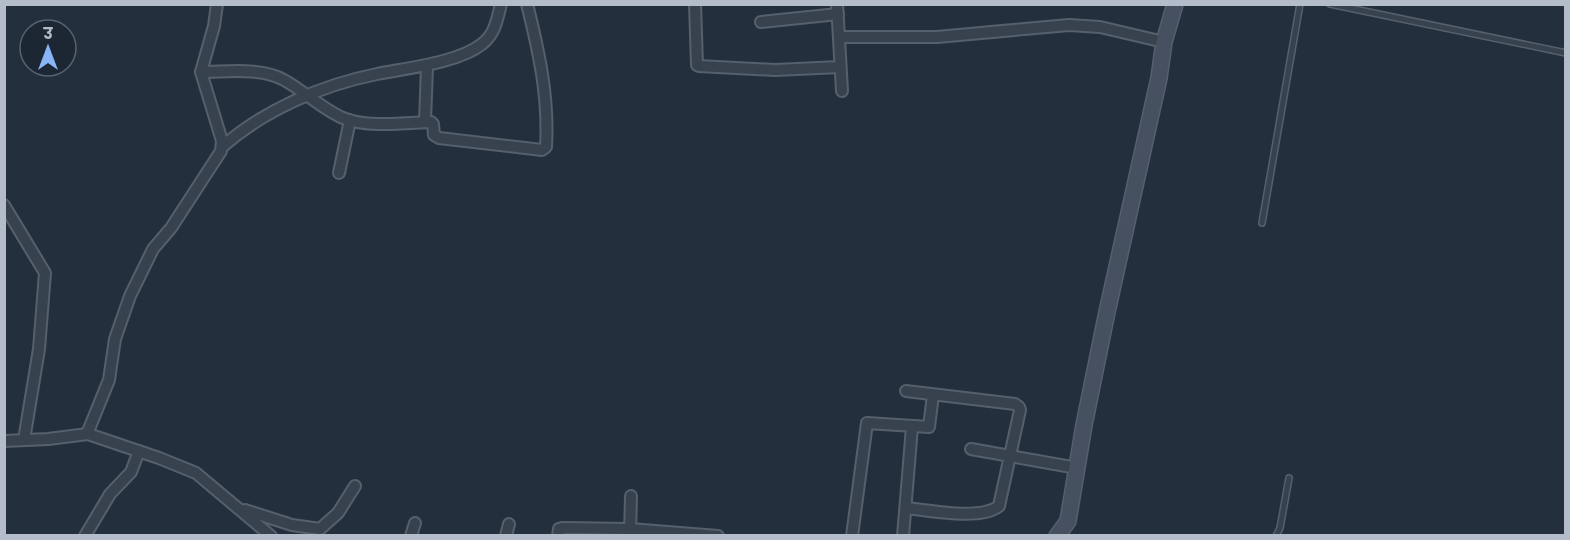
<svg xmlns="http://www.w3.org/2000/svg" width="1570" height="540" viewBox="0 0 1570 540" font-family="Poppins,'Noto Sans Devanagari',sans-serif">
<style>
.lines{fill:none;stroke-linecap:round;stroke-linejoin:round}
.service-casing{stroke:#565f6c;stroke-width:8}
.minor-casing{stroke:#565f6c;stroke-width:14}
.secondary-casing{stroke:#565f6c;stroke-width:18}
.service{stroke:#38414e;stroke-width:5}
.minor{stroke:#38414e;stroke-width:10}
.secondary{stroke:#465061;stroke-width:15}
</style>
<rect width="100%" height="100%" fill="#242f3e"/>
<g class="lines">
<defs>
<g id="service">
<path d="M1330 4 1566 53"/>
<path d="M1262 223 1300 4"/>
<path d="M1276 536 1280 528 1289 478"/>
</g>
<g id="minor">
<path d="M695 4 697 65 699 66 775 70 840 67"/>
<path d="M837 4 842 91"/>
<path d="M761 22 838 14"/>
<path d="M840 37H937L1069 25 1100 27 1164 42"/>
<path d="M201 72C227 72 261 67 284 80 304 91 322 109 343 118 367 128 405 123 431 122L433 124 434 135 439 138 542 150 546 147C549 97 539 52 527 4"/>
<path d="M425 122 427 66"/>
<path d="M222 147C264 110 322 85 377 74 406 68 458 63 482 44 495 34 497 20 501 4"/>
<path d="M339 173 350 120"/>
<path d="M4 205 45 273 39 349 24 440"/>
<path d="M906 391 1015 404 1019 407 1020 410 999 506C980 521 929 510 906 508"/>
<path d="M87 434 109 380 115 339 130 296 153 249 171 228 221 151 222 141 201 72 214 26 217 4"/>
<path d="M4 441 48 439 88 434 159 458 196 473 271 536"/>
<path d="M971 449 1077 468"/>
<path d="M245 510 292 525 320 529 338 513 355 486"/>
<path d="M630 535 631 496"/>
<path d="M85 536 110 494 131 472 139 451"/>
<path d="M411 536 415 523"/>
<path d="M506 536 509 524"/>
<path d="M558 536 559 529 562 528 630 529 718 536"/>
<path d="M852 536 867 423 929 427 933 395"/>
<path d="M903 536 912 427"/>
</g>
<path id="secondary" d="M1057 536 1068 521 1084 425 1107 312 1159 78 1164 42 1175 4"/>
</defs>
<use href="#service" class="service-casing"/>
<use href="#minor" class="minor-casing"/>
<use href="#secondary" class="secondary-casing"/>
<use href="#service" class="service"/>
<use href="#minor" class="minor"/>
<use href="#secondary" class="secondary"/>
</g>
<rect width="1570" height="540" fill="none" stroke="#b4bcc9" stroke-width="12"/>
<g transform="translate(48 48)"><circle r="28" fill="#1d2633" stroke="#59626f" stroke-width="1.5"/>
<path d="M0-4.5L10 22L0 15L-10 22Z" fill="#8ab4f8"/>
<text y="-9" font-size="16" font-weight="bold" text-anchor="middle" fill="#b4bcc9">उ</text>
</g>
</svg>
